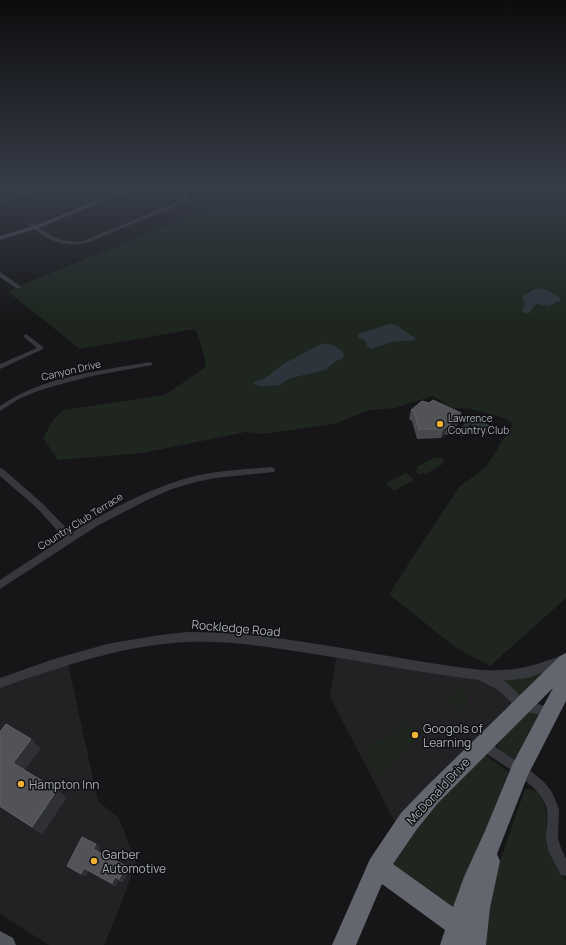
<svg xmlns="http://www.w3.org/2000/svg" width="566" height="945" viewBox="0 0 566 945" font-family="Manrope,sans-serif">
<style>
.built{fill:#222225}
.green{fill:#1e261f}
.water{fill:#2c353c}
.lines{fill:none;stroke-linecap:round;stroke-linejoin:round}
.street{fill:#37383d;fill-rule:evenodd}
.secondary{fill:#45474d;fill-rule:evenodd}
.primary{fill:#53555c;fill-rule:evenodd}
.highway{fill:#63666e;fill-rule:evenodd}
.wall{fill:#47494d}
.shaded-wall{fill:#2f3033}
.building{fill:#525359;stroke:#5f6168}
.poi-dot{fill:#f2b134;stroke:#111113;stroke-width:1.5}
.labels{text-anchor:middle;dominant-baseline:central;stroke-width:3;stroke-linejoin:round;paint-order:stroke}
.street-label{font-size:10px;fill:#a8adb8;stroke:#111113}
.poi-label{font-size:10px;fill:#a8adb8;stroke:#111113;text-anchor:start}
.near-street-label{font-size:12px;fill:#a8adb8;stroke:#111113}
.near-poi-label{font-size:12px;fill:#a8adb8;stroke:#111113;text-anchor:start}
</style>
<rect width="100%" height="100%" fill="#161618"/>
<g class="built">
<path d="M336 658 479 680 489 683 506 696 510 702V708L396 824 330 697Z"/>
<path d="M68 664 98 801 119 818 136 862 120 907 104 945H49L0 914V688Z"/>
</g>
<g class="green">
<path d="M260 188H546L566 197V598L490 666 455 647 389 594 459 487 486 467 513 424 504 418 470 409 452 408 433 396 395 408 370 410 334 424 262 434 246 432 142 453 58 460 43 438 53 420 63 410 165 395 203 369 206 364 200 342 195 329 80 349 8 292 31 281Z"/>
<path d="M435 457 437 459 440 457 445 461 442 463 443 464 424 475 423 473 419 475 415 471 418 469 416 467Z"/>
<path d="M406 473 414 480 394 491 386 483Z"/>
<path d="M545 673 523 699 498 678 528 677Z"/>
<path d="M458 689 467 690V702L458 711 447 700Z"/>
<path d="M524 710 539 715 515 759 501 751 497 746Z"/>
<path d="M408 722 420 736 378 780 363 751 397 731Z"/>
<path d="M486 756 509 772 459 902 453 906 443 905 392 863 410 833 480 757Z"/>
<path d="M525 789 532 790 537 792 544 802 546 813V843L553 862 566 881V943L565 945H482L496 873Z"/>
</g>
<g class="water">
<path d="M540 288 549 291 560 298V301L548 306 536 304 529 313H524L522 310 525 303 522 298 523 296 530 292 532 290Z"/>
<path d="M389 324 396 325 415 338 416 340 391 342 372 349 367 346 366 341 358 337 359 334Z"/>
<path d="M321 344C330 343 338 346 344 354L343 358 336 361 325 370 291 378 279 385 262 386 253 384V383L265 378 285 363Z"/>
<path d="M472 416 493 427 487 434 470 424 469 426 476 433 460 436C460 426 466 422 472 416Z"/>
</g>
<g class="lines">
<g class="street">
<path d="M32 188H38L0 202V199Z"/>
<path d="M172 188H177L188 194 186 202 86 243C63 248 44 239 28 224L32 223C50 235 60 244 83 241L182 200 184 195Z"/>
<path d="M0 272 20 286V288H16L0 277Z"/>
<path d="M26 334 43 347V349L0 369V364L37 348 24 337 23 336Z"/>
<path d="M150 362 152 363V365L92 376 54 386 35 392 17 400 0 411V406C44 376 99 371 150 362Z"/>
<path d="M271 467 274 468 275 470 274 472 215 478 196 482 172 489 147 500 97 526 0 589V580L64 538 37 508 0 476V468L3 469 43 504 71 533C113 508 156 484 204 474 226 470 249 469 271 467Z"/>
<path d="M188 632C287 632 383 659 481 670 517 672 533 666 566 654V664L528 678 502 681 506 682 526 701 553 708 554 712 553 716 549 717 519 710 498 690 479 680C422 673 365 662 308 653 268 647 228 640 188 642 122 645 61 667 0 688V678L54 659 107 644 160 635Z"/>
<path d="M483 739 526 767 545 783 552 792 559 809 558 839 561 848 566 859V876L561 875 559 871C553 861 546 849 546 837 546 827 549 816 546 806 539 784 498 762 479 749L477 745 479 741Z"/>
</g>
<path class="secondary" d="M127 188H136L41 227 0 240V236L37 225Z"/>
<path class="primary" d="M0 931 13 938 16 945H0Z"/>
<path class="highway" d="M566 653V701L528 775 497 854 500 861 490 908 486 945H440L445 930 382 884 356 945H332L370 859 401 813 424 789 560 656ZM553 688 513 763 485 831 464 877 453 907 393 864 417 829 438 803Z"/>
</g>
<g class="wall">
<path d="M411 410 461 413 459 423 447 435 445 434 441 438 417 439 412 421 409 419Z"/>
<path d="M0 732 31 739 40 749 24 770 57 790 66 798 42 834 0 807Z"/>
<path d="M96 844 100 847 98 852 129 869 123 882 118 880 115 886 88 871 85 876 67 866Z"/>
</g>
<g class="shaded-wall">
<path d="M461 413 459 423 447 435 449 426Z"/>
<path d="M448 425 445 434 441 438 443 429Z"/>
<path d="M31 739 40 749 23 772 13 763Z"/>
<path d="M57 790 66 798 42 834 32 827Z"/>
<path d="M96 844 100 847 97 853 93 849Z"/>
<path d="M126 866 129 869 123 882 119 879Z"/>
<path d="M84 868 88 871 85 876 81 874Z"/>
<path d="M115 877 118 880 115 886 112 883Z"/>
</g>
<g class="building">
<path d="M433 400 461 413 449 426 448 425 443 429H419L414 411 411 410 422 401 429 403Z"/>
<path d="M6 724 31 739 13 763 57 790 32 827 0 806V732Z"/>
<path d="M82 837 96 844 93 849 126 866 119 879 115 877 112 883 84 868 81 874 67 866Z"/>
</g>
<linearGradient id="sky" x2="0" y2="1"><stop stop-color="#0c0c0d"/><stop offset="0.59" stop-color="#363c48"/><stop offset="1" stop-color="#363c48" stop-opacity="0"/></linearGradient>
<rect width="566" height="320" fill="url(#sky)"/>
<g class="poi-dot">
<circle cx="440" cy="424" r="4"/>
<circle cx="415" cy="735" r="4"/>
<circle cx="21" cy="784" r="4"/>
<circle cx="94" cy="861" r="4"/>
</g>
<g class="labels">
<g class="street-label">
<text transform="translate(71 370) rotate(-13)">Canyon Drive</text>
<text transform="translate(80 521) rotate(-32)">Country Club Terrace</text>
</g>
<g class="poi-label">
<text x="448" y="418">Lawrence<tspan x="448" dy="12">Country Club</tspan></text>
</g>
<g class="near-street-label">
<text transform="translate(236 628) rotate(5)">Rockledge Road</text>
<text transform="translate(438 791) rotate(-47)">McDonald Drive</text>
</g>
<g class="near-poi-label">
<text x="423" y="728">Googols of<tspan x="423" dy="14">Learning</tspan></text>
<text x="29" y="784">Hampton Inn</text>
<text x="102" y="854">Garber<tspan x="102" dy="14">Automotive</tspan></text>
</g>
</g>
</svg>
